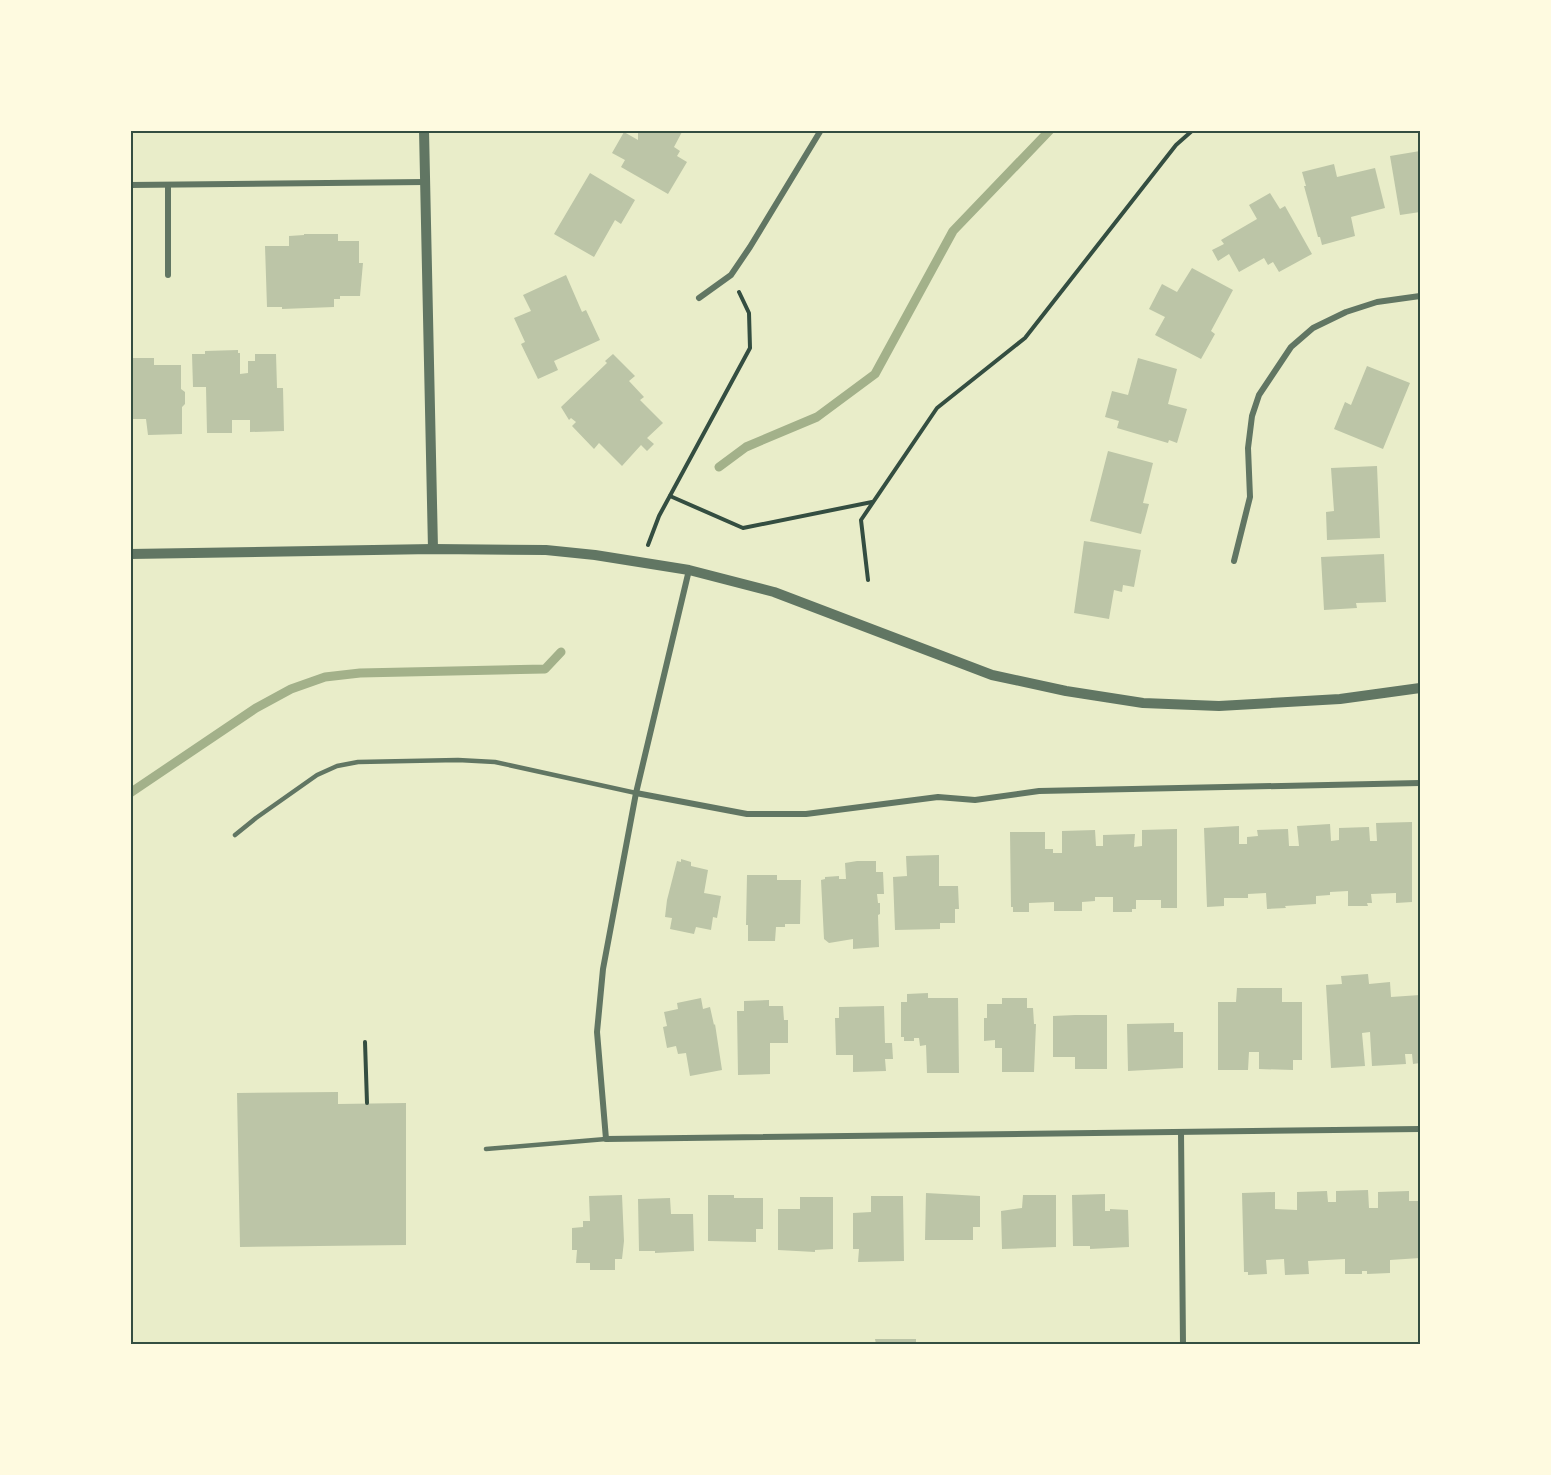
<svg xmlns="http://www.w3.org/2000/svg" width="1551" height="1475" viewBox="0 0 1551 1475" font-family="Raleway,sans-serif">
<style>
.lines{fill:none;stroke-linecap:round;stroke-linejoin:round}
.stream{stroke:#a3b18a;stroke-width:9}
.building{fill:#bcc5a7}
.path{stroke:#344e41;stroke-width:4}
.service{stroke:#617663;stroke-width:4.5}
.minor{stroke:#617663;stroke-width:6}
.tertiary{stroke:#617663;stroke-width:10}
.neatline{fill:none;stroke:#344e41;stroke-width:2}
</style>
<rect width="100%" height="100%" fill="#e9edc9"/>
<g class="lines">
<g class="stream">
<path d="M719 467 746 447 817 417 875 374 953 231 1050 130"/>
<path d="M130 793 256 708 291 689 325 677 360 673 545 669 561 652"/>
</g>
</g>
<g class="building">
<path d="M638 130H683L674 147 680 151 677 156 687 162 668 194 621 167 625 160 612 153 624 132 638 140Z"/>
<path d="M1420 151V212L1400 215 1390 156Z"/>
<path d="M1334 164 1337 177 1375 168 1385 208 1351 217 1355 236 1322 245 1320 237H1318L1304 186H1306L1302 172Z"/>
<path d="M590 173 635 200 621 224 615 220 594 257 554 234Z"/>
<path d="M1270 193 1280 209 1285 206 1312 254 1279 272 1273 262 1268 265 1264 258 1239 272 1229 254 1218 261 1212 250 1224 244 1221 240 1257 219 1249 205Z"/>
<path d="M304 234H338V241H359V263H363L360 296H340V299H334V307L282 309V307H267L265 246H289V236L304 235Z"/>
<path d="M1192 268 1233 290 1211 331 1215 334 1201 359 1155 335 1165 317 1149 309 1162 284 1177 292Z"/>
<path d="M566 275 582 312 586 310 600 340 554 361 558 370 538 379 521 344 525 342 514 318 531 311 523 295Z"/>
<path d="M238 350V353H240V374L248 373V361H255V354H276L277 388H283L284 431 250 432V420H232V433H207L206 387H193L192 354H205V351Z"/>
<path d="M613 354 635 376 629 381 644 397 640 400 663 423 647 438 654 444 647 451 641 445 622 466 599 443 594 449 572 426 576 422 571 418 569 420 561 407 607 363 605 361Z"/>
<path d="M130 358H154V365H181V389L185 392V404L182 407V434L148 435 146 419H130Z"/>
<path d="M1138 358 1177 369 1168 404 1187 409 1177 443 1169 440 1168 443 1117 428 1119 421 1105 417 1112 391 1128 395Z"/>
<path d="M1367 366 1410 383 1383 449 1334 429 1345 402 1351 405Z"/>
<path d="M1108 451 1153 463 1143 503 1149 504 1141 534 1090 521Z"/>
<path d="M1377 466 1380 538 1327 540 1326 512 1334 511 1331 468Z"/>
<path d="M1084 541 1141 550 1134 587 1123 585 1122 592 1114 590 1109 619 1074 613Z"/>
<path d="M1384 554 1386 602 1356 603 1357 608 1324 610 1321 557Z"/>
<path d="M1412 822V902L1396 903V893L1371 894 1372 903H1367L1368 906H1348V891L1330 892V895L1316 896V904L1285 906 1286 908 1267 909 1266 893 1248 894V898H1224V906L1207 907 1204 828 1239 826V844H1247V837L1258 836 1257 830 1288 829 1289 846H1299L1297 826 1330 824 1331 841 1339 840V828L1369 827 1370 841H1377L1376 823Z"/>
<path d="M1177 829V908H1161V900H1136V909H1132V912H1113V897H1095V901L1082 902V911H1054V902L1029 903V912H1013V907H1011L1010 832H1045V849H1053V853H1062V831L1095 830 1096 846H1103V835L1135 834 1134 847 1142 846V830Z"/>
<path d="M939 855V886H958L959 909H955V923H940V929L895 930 893 877 907 876 906 856Z"/>
<path d="M681 859 691 862V866L708 870 704 893 721 896 717 918 713 917 711 930 696 927 694 934 670 929 672 918 665 917 667 900 677 861 681 862Z"/>
<path d="M857 861H876V872H883L884 894H877L878 903H880V914L878 915 879 947 853 949V939L829 943 824 939 821 880 825 879V877L839 876V879H846L845 863Z"/>
<path d="M747 875H777V880H801L800 924H785V927H776L775 941H748V925H746Z"/>
<path d="M1368 974 1369 984 1390 982 1391 997 1420 995V1063L1413 1064 1412 1054H1405L1406 1064 1372 1066 1370 1032 1362 1033 1365 1066 1331 1068 1326 985 1342 984 1341 976Z"/>
<path d="M1237 988H1282V1002H1302V1060H1293V1070L1259 1069V1052H1249L1248 1070H1218V1002H1236Z"/>
<path d="M928 993V998H958L959 1073H927L926 1045 920 1046 919 1038H914V1041H904V1037H901V1002H907V994Z"/>
<path d="M701 998 703 1009 710 1007 714 1025 715 1024 722 1070 690 1076 686 1053 678 1054 676 1046 667 1048 663 1027 667 1026 664 1012 678 1009 677 1003Z"/>
<path d="M1002 998H1027V1008H1033L1034 1024H1036L1034 1072H1002V1048H995V1040L984 1041V1018H987V1004H1002Z"/>
<path d="M769 1000V1006H783L784 1020H788V1043H770V1074L738 1075 737 1011H744V1001Z"/>
<path d="M884 1006 885 1043H892L893 1059H885L886 1071 853 1072V1055H836L835 1018H839V1007Z"/>
<path d="M1075 1015H1107V1069H1075V1057H1053V1016Z"/>
<path d="M1174 1023V1032H1183V1068L1128 1071 1127 1024Z"/>
<path d="M338 1092V1104L406 1103V1245L240 1247 237 1093Z"/>
<path d="M1368 1190 1369 1208H1378V1192L1409 1191V1201H1418V1191H1420V1258L1390 1260V1273L1367 1274V1271H1362V1274H1345V1259L1308 1261 1309 1274 1285 1275 1284 1259 1266 1260 1267 1274 1248 1275V1272H1244L1242 1193 1275 1192V1209L1297 1210V1192L1327 1191 1328 1202H1336V1191Z"/>
<path d="M926 1193 980 1196V1227H973V1240H925Z"/>
<path d="M1105 1194V1211H1110V1209L1128 1210 1129 1247 1090 1249V1246H1073L1072 1195Z"/>
<path d="M622 1195 624 1241 622 1259H615V1270H590V1263H576L577 1250H572V1228L583 1227V1221H590L589 1196Z"/>
<path d="M708 1195H734V1198H763V1229H756V1242L708 1241Z"/>
<path d="M1023 1195H1056V1247L1002 1249 1001 1211 1022 1208Z"/>
<path d="M871 1196H903L904 1261 858 1262 859 1249H853V1213L871 1212Z"/>
<path d="M800 1197H833V1249L815 1250V1252L778 1250V1209H800Z"/>
<path d="M670 1198 671 1214H693L694 1251 655 1253V1251H639L638 1199Z"/>
<path d="M875 1339H916V1344H876Z"/>
</g>
<g class="lines">
<g class="path">
<path d="M670 496 743 528 872 502"/>
<path d="M648 545 659 516 750 348 749 313 739 292"/>
<path d="M868 580 861 520 937 408 1025 338 1176 145 1193 130"/>
<path d="M365 1042 367 1103"/>
</g>
<g class="service">
<path d="M235 835 256 818 317 775 337 766 358 762 458 760 495 762 636 793"/>
<path d="M486 1149 606 1139"/>
</g>
<g class="minor">
<path d="M130 185 425 182"/>
<path d="M168 185V275"/>
<path d="M699 298 731 275 750 247 821 130"/>
<path d="M1234 561 1250 497 1248 448 1252 416 1259 395 1291 347 1313 328 1346 312 1377 302 1420 296"/>
<path d="M689 570 636 793 603 969 597 1032 606 1139 1420 1129"/>
<path d="M636 793 747 814H806L938 797 975 800 1039 791 1420 783"/>
<path d="M1181 1132 1183 1344"/>
</g>
<g class="tertiary">
<path d="M424 130 433 549"/>
<path d="M130 554 433 549 546 550 595 555 689 570 774 592 992 675 1066 691 1143 703 1219 706 1340 699 1420 688"/>
</g>
</g>
<rect width="1551" height="1475" fill="none" stroke="#fefae0" stroke-width="264"/>
<rect x="132" y="132" width="1287" height="1211" class="neatline"/>
</svg>
